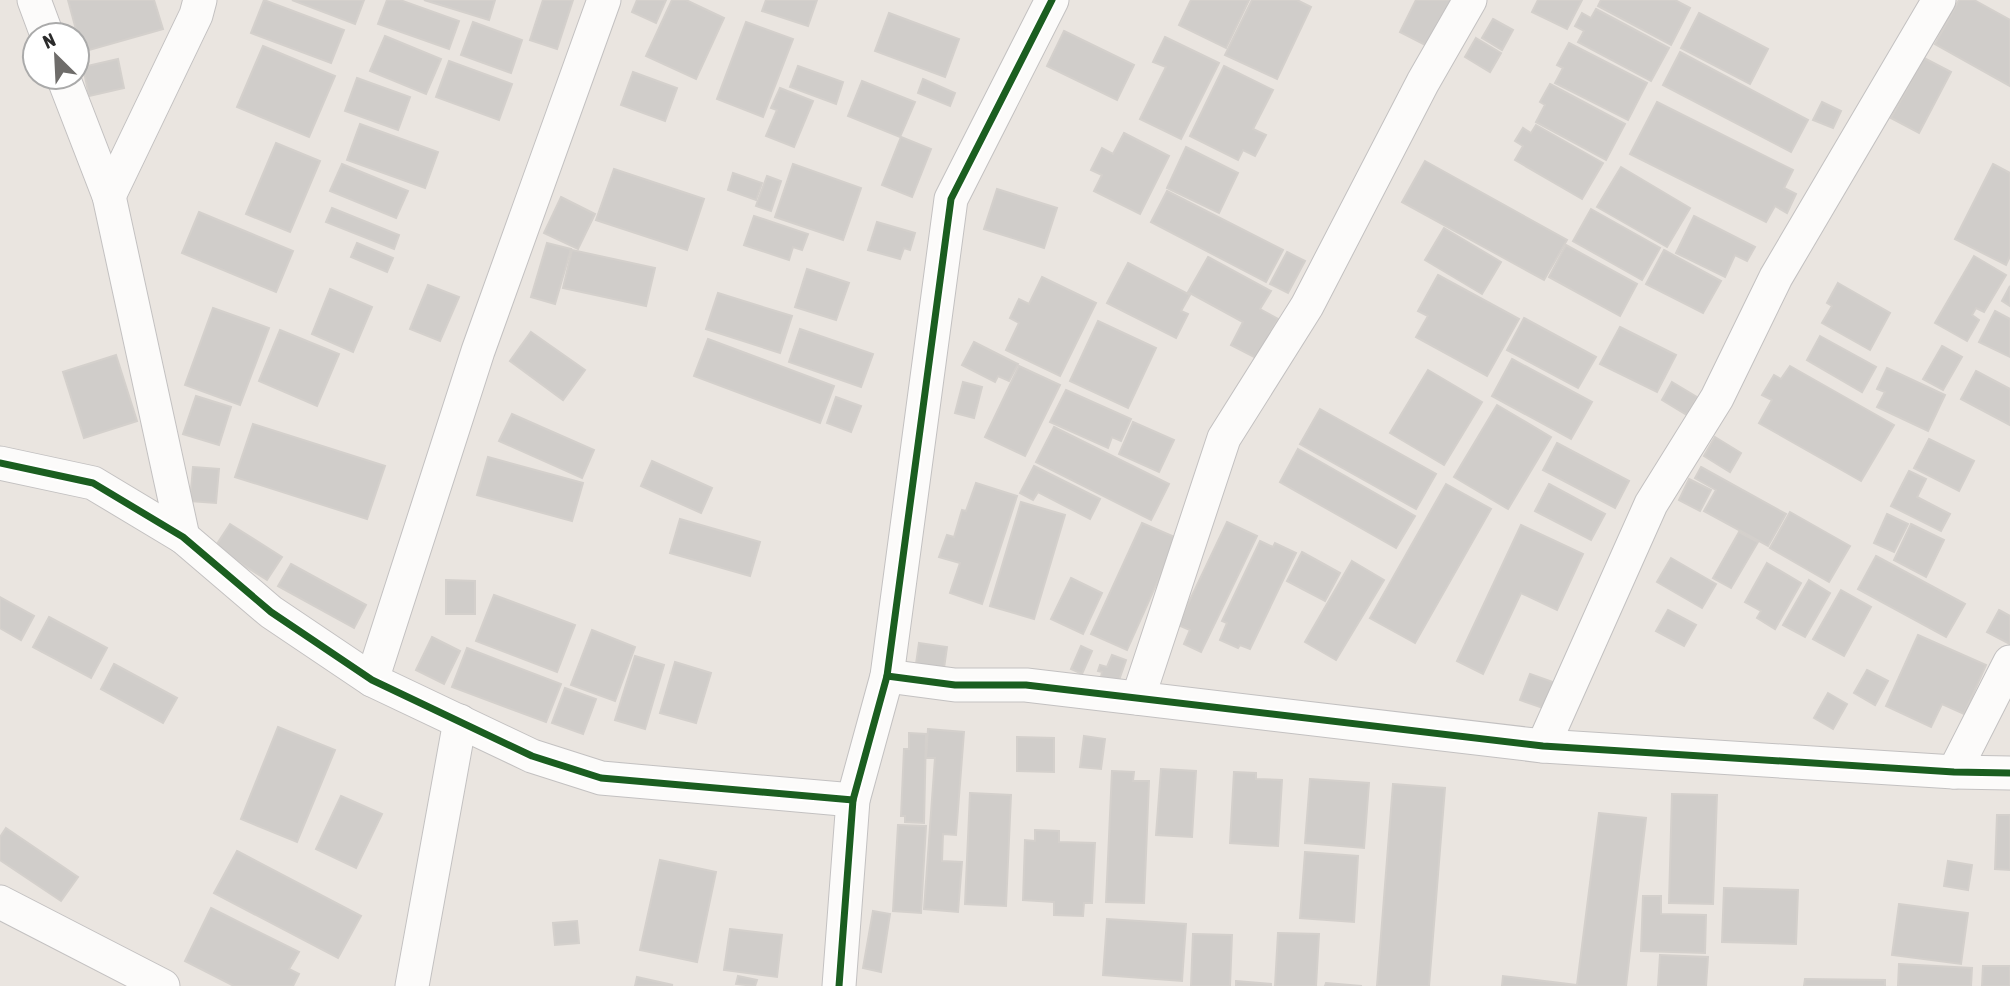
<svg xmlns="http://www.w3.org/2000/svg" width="2010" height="986" viewBox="0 0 2010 986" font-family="'Asap Condensed',sans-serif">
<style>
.building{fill:#d0cdca;stroke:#d4d0cc;stroke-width:2}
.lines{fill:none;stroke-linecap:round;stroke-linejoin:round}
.minor-casing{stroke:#c3c1c1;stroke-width:35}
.minor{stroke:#fcfbfa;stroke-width:33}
.cycleway-casing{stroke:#fff;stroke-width:11}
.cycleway{stroke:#1b5e20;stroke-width:7}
</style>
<rect width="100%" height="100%" fill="#eae5e0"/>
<g class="building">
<path d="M68 0H154L163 29 82 52Z"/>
<path d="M264 0 344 30 331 63 251 33Z"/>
<path d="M292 0H364L355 24Z"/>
<path d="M387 0H400L459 21 449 49 378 24Z"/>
<path d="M424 0H495L489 20Z"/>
<path d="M543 0H573L557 49 530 40Z"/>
<path d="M637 0H666L656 23 632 12Z"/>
<path d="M672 0H686L724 18 696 79 646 56Z"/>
<path d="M766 0H817L808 26 762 11Z"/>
<path d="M1191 0H1249L1226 48 1179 25Z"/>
<path d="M1252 0H1297L1311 7 1277 79 1225 55Z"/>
<path d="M1416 0H1453L1429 47 1400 32Z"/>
<path d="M1538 0H1582L1567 29 1532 12Z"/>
<path d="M1601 0H1675L1690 8 1671 45 1598 6Z"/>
<path d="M1959 0H1974L2010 20V86L1935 44Z"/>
<path d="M1596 9 1669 48 1651 81 1578 42 1584 31 1575 26 1582 13 1591 18Z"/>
<path d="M889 13 959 39 945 77 875 51Z"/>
<path d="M1699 13 1768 49 1750 84 1681 48Z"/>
<path d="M1493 19 1513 30 1502 50 1482 38Z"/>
<path d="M473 22 522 40 511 73 461 55Z"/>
<path d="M746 22 793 39 763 117 717 99Z"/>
<path d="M1064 31 1134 65 1117 100 1047 66Z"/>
<path d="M385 36 441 59 426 94 370 71Z"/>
<path d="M1165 37 1219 63 1181 139 1140 119 1166 67 1153 62Z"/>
<path d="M1476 38 1501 53 1490 72 1465 57Z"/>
<path d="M1569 43 1647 83 1628 120 1555 83 1563 68 1557 65Z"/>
<path d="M263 46 335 76 309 137 237 107Z"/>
<path d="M1680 52 1808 120 1791 152 1663 85Z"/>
<path d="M1924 58 1951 72 1919 133 1891 118Z"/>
<path d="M118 59 124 88 89 96 83 67Z"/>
<path d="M449 61 512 84 499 120 436 97Z"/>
<path d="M798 66 843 82 836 104 790 87Z"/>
<path d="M1224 66 1273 90 1253 129 1266 135 1255 156 1243 150 1238 160 1190 136Z"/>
<path d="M633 72 677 88 665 121 621 105Z"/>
<path d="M357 78 410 97 398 130 345 111Z"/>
<path d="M923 79 955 93 950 106 918 93Z"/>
<path d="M862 81 915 102 900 137 848 116Z"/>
<path d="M1550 84 1625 124 1606 160 1536 122 1545 105 1540 102Z"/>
<path d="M780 88 813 101 794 147 766 136 777 110 771 108Z"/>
<path d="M1657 102 1793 170 1784 188 1796 194 1787 213 1775 206 1766 222 1630 154Z"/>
<path d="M1822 102 1841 111 1833 128 1813 120Z"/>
<path d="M360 124 438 152 425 188 347 160Z"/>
<path d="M1536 125 1603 163 1582 199 1515 160 1523 146 1515 141 1523 128 1531 133Z"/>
<path d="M1124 133 1169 156 1140 214 1094 191 1102 175 1091 170 1102 148 1113 154Z"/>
<path d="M901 137 931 149 912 197 882 185Z"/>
<path d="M276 143 320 161 290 232 246 214Z"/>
<path d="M1186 147 1238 173 1219 213 1167 188Z"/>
<path d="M1425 161 1567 240 1544 280 1402 202Z"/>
<path d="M342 164 408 191 396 218 330 191Z"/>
<path d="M793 164 861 188 843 240 775 217Z"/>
<path d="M1993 164 2010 173V256L2006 265 1955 239Z"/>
<path d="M1621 167 1690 208 1667 247 1597 207Z"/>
<path d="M614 169 704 199 687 250 596 220Z"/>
<path d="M733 173 762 183 756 200 728 190Z"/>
<path d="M767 176 781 181 771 211 756 206Z"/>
<path d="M997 189 1057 208 1044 248 984 229Z"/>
<path d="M1167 191 1283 250 1266 282 1151 222Z"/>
<path d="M561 197 595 214 578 249 544 233Z"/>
<path d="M332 208 399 235 394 249 326 222Z"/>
<path d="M1591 209 1660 248 1642 280 1573 241Z"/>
<path d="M199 212 293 251 276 292 182 253Z"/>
<path d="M754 216 808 234 802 250 793 247 789 260 744 245Z"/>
<path d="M1694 216 1755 247 1747 261 1735 255 1725 277 1676 253Z"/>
<path d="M877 222 915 233 910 250 904 248 900 259 868 250Z"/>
<path d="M1444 228 1501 262 1482 294 1425 260Z"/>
<path d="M357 243 393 258 387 272 351 257Z"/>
<path d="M547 243 571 249 555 304 531 297Z"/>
<path d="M1566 245 1637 284 1620 316 1549 277Z"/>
<path d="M572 250 655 268 646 306 563 288Z"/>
<path d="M1664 250 1721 281 1703 313 1646 284Z"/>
<path d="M1287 252 1305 261 1288 293 1270 284Z"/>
<path d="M1974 256 2006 275 1984 312 1976 308 1972 315 1979 320 1967 341 1935 323Z"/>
<path d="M1208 257 1271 291 1260 309 1278 319 1256 358 1231 345 1243 322 1188 292Z"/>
<path d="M1128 263 1190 295 1181 311 1188 314 1176 338 1107 303Z"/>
<path d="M807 269 849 283 836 320 795 307Z"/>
<path d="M1438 275 1519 319 1487 376 1416 337 1428 316 1418 311Z"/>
<path d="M1042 277 1096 303 1060 376 1006 350 1019 323 1010 318 1019 299 1029 304Z"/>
<path d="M1838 283 1890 313 1870 350 1822 323 1832 306 1827 303Z"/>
<path d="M428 285 459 297 440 341 410 329Z"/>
<path d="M2010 286V306L2002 301Z"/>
<path d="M330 289 372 307 353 352 312 334Z"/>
<path d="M718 293 792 316 780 353 706 329Z"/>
<path d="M213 308 269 328 240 405 185 385Z"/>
<path d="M1995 311 2010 319V357L1979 342Z"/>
<path d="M1524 318 1596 357 1578 388 1507 350Z"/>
<path d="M1098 321 1156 348 1128 408 1070 381Z"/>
<path d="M1620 327 1676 355 1657 392 1600 364Z"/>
<path d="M800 329 873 354 861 387 789 362Z"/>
<path d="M280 330 339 354 317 406 259 381Z"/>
<path d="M531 332 585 370 563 400 510 361Z"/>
<path d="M1820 336 1876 367 1862 392 1807 360Z"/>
<path d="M708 339 834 386 820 423 694 376Z"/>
<path d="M974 342 1018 364 1009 381 998 376 995 382 962 365Z"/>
<path d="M1942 346 1962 357 1943 390 1923 379Z"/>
<path d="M116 355 137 421 84 438 63 372Z"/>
<path d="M1512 359 1592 402 1571 439 1492 396Z"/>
<path d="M1019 366 1060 385 1025 456 985 437Z"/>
<path d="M1790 366 1894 425 1861 481 1759 423 1772 400 1762 395 1774 375 1781 379Z"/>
<path d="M1887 368 1945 395 1928 431 1877 407 1885 392 1877 389Z"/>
<path d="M1428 370 1482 402 1444 465 1390 433Z"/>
<path d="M1976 371 2010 389V425L1961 399Z"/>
<path d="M963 382 982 387 974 418 955 413Z"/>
<path d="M1672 382 1697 397 1687 415 1662 400Z"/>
<path d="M1066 390 1131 419 1121 441 1112 437 1108 448 1050 422Z"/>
<path d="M196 396 231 407 219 445 183 434Z"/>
<path d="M836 397 861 406 851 432 827 423Z"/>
<path d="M1497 405 1551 437 1508 509 1454 477Z"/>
<path d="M1320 409 1436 474 1416 509 1300 444Z"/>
<path d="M512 414 594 450 582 478 499 441Z"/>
<path d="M1133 422 1174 440 1159 472 1119 454Z"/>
<path d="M253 424 385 466 367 519 235 477Z"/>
<path d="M1054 427 1169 484 1151 520 1036 462Z"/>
<path d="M1715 437 1741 453 1730 472 1704 456Z"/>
<path d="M1929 439 1974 461 1959 491 1914 468Z"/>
<path d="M1557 443 1629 481 1615 508 1543 470Z"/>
<path d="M1298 449 1415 516 1396 548 1280 482Z"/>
<path d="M488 457 583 483 572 521 477 495Z"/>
<path d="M652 461 712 488 701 513 641 486Z"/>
<path d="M1034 466 1100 499 1090 519 1038 492 1033 500 1020 493Z"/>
<path d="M193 467 219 469 216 503 190 501Z"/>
<path d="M1701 467 1786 514 1768 546 1704 511 1716 490 1695 478Z"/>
<path d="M1909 471 1926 479 1917 497 1950 514 1941 531 1891 506Z"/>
<path d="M1689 479 1711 490 1700 511 1679 500Z"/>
<path d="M976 483 1017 496 982 604 950 593 960 563 939 557 947 535 954 537 962 510 966 511Z"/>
<path d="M1446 484 1491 509 1415 643 1370 618Z"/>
<path d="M1549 484 1605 514 1591 540 1535 511Z"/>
<path d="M1021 502 1065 515 1034 619 990 606Z"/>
<path d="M1790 512 1850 546 1829 582 1770 548Z"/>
<path d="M1887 514 1908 524 1894 552 1874 543Z"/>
<path d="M680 519 760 542 750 576 670 553Z"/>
<path d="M1227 522 1257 536 1201 652 1184 644 1190 630 1178 625Z"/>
<path d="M1142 523 1177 538 1127 650 1091 634Z"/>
<path d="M230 524 282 557 267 580 215 547Z"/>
<path d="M1911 524 1944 540 1926 577 1894 560Z"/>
<path d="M1521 525 1583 554 1557 610 1521 593 1483 674 1457 661Z"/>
<path d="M1739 532 1758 542 1731 588 1713 578Z"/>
<path d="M1260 541 1273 547 1275 543 1296 553 1250 649 1240 645 1238 648 1220 640 1227 623 1222 621Z"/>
<path d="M1302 552 1340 573 1325 601 1287 581Z"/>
<path d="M1876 556 1965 604 1946 637 1858 589Z"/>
<path d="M1671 558 1716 584 1702 608 1657 582Z"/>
<path d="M1352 561 1384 580 1336 660 1305 642Z"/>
<path d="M1767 563 1801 583 1775 629 1757 618 1761 611 1745 602Z"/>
<path d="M291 564 366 605 354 628 278 586Z"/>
<path d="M1071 578 1102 593 1083 634 1051 619Z"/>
<path d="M446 580 475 581V614H446Z"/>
<path d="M1809 580 1830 593 1805 637 1783 625Z"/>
<path d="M1841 590 1871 607 1844 656 1813 639Z"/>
<path d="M494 595 575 625 557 672 476 641Z"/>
<path d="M0 597 34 616 21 640 0 628Z"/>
<path d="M1668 610 1696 625 1684 646 1656 631Z"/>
<path d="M1999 610 2010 616V644L1987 632Z"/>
<path d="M49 617 107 648 91 678 33 647Z"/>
<path d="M592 630 635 647 615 701 571 685Z"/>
<path d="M1918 635 1986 665 1964 714 1942 704 1931 727 1886 706Z"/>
<path d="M432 637 460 651 444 684 416 670Z"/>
<path d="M919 643 947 647 944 668 916 664Z"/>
<path d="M1081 646 1092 651 1082 674 1071 669Z"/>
<path d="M467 648 561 684 546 722 452 687Z"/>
<path d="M1112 655 1126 660 1118 683 1101 677 1102 672 1098 671 1100 665 1107 667Z"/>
<path d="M635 656 664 665 645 729 615 720Z"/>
<path d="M675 662 711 673 696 723 660 713Z"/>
<path d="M114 664 177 698 163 723 101 689Z"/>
<path d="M1867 670 1888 681 1875 705 1854 693Z"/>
<path d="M1530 674 1553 682 1543 708 1520 700Z"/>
<path d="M565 688 596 699 583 734 552 723Z"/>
<path d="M1828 693 1847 704 1833 729 1814 718Z"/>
<path d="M278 727 335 750 297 842 241 819Z"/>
<path d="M928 729 964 732 956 835 943 834 942 861 962 862 958 912 924 909 935 758H926Z"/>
<path d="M909 733 926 734 924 823 905 822V816H901L904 749H909Z"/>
<path d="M1084 736 1105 739 1101 769 1080 767Z"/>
<path d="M1017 737 1054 738V772L1017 771Z"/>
<path d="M1161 769 1196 771 1192 837 1156 835Z"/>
<path d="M1112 771 1134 772 1133 781H1149L1144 903 1106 902Z"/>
<path d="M1234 772 1256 773V779L1282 780 1278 846 1230 843Z"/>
<path d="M1310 779 1369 783 1364 848 1305 843Z"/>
<path d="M1393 784 1445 788 1429 986H1377Z"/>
<path d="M970 793 1011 795 1006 906 965 904Z"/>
<path d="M1672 794 1717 795 1713 904 1669 903Z"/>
<path d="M341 796 382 814 356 868 316 849Z"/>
<path d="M1599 813 1646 818 1626 986H1502L1503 976 1577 985Z"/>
<path d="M1997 815H2010V870L1995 869Z"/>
<path d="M898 825 926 826 921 913 893 911Z"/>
<path d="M6 828 78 877 61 901 0 860V837Z"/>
<path d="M1035 830 1059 831V842L1095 843 1092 903H1084L1083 916 1054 915V902L1023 900 1025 840 1035 841Z"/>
<path d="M237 851 361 916 338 958 214 893Z"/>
<path d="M1305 852 1358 856 1354 922 1300 918Z"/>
<path d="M660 860 716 872 697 962 640 950Z"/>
<path d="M1948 861 1972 865 1968 890 1944 886Z"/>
<path d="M1724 888 1798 890 1796 944 1722 942Z"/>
<path d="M1643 896H1661V914L1706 915 1705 953 1641 951Z"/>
<path d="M1899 904 1968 913 1961 964 1892 955Z"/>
<path d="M211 908 299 952 289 969 299 974 293 986H234L185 961Z"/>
<path d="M873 911 890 914 881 972 863 968Z"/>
<path d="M1107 919 1186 924 1182 981 1103 975Z"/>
<path d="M577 921 579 943 555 945 553 923Z"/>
<path d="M730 929 782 935 777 977 724 970Z"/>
<path d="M1278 933 1319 934 1316 986H1275Z"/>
<path d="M1193 934 1232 935 1230 986H1191Z"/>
<path d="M1660 955 1708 957 1706 986H1658Z"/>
<path d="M1899 964 1972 968 1971 986H1898Z"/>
<path d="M1983 966H2010V986H1982Z"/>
<path d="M738 976 757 980 755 986 736 984Z"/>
<path d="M637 977 673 985 635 986Z"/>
<path d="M1805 979 1885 980V986H1804Z"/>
<path d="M1236 981 1271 984V986H1236Z"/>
<path d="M1326 983 1362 986H1325Z"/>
</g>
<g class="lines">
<defs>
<g id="minor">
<path d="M34 0 47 35"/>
<path d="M63 77 109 196 183 537"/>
<path d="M109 196 196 15 200 0"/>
<path d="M0 463 93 483 183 537 271 612 372 680 532 756 601 778 853 800"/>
<path d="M887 676 955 685H1026L1543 746 1954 772 2010 773"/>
<path d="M372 680 478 351 604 0"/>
<path d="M1138 698 1224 438 1307 306 1423 82 1470 0"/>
<path d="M1543 746 1651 504 1717 398 1776 277 1939 0"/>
<path d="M1954 772 2010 662"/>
<path d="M0 902 163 986"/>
<path d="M412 986 460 721"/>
<path d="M839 986 853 800 887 676 951 199 1052 0"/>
</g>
</defs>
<use href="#minor" class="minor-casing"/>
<use href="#minor" class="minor"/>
<defs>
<g id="cycleway">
<path d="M0 463 93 483 183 537 271 612 372 680 532 756 601 778 853 800"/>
<path d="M887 676 955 685H1026L1543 746 1954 772 2010 773"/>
<path d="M839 986 853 800 887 676 951 199 1052 0"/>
</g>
</defs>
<use href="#cycleway" class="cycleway-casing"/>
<use href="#cycleway" class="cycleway"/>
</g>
<g transform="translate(56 56) rotate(336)"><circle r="33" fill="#ffffff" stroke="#aaaaaa" stroke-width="2"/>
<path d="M0-5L12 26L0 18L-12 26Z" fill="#6e6c6a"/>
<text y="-10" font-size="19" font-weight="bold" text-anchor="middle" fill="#2b2b2b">N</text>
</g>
</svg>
